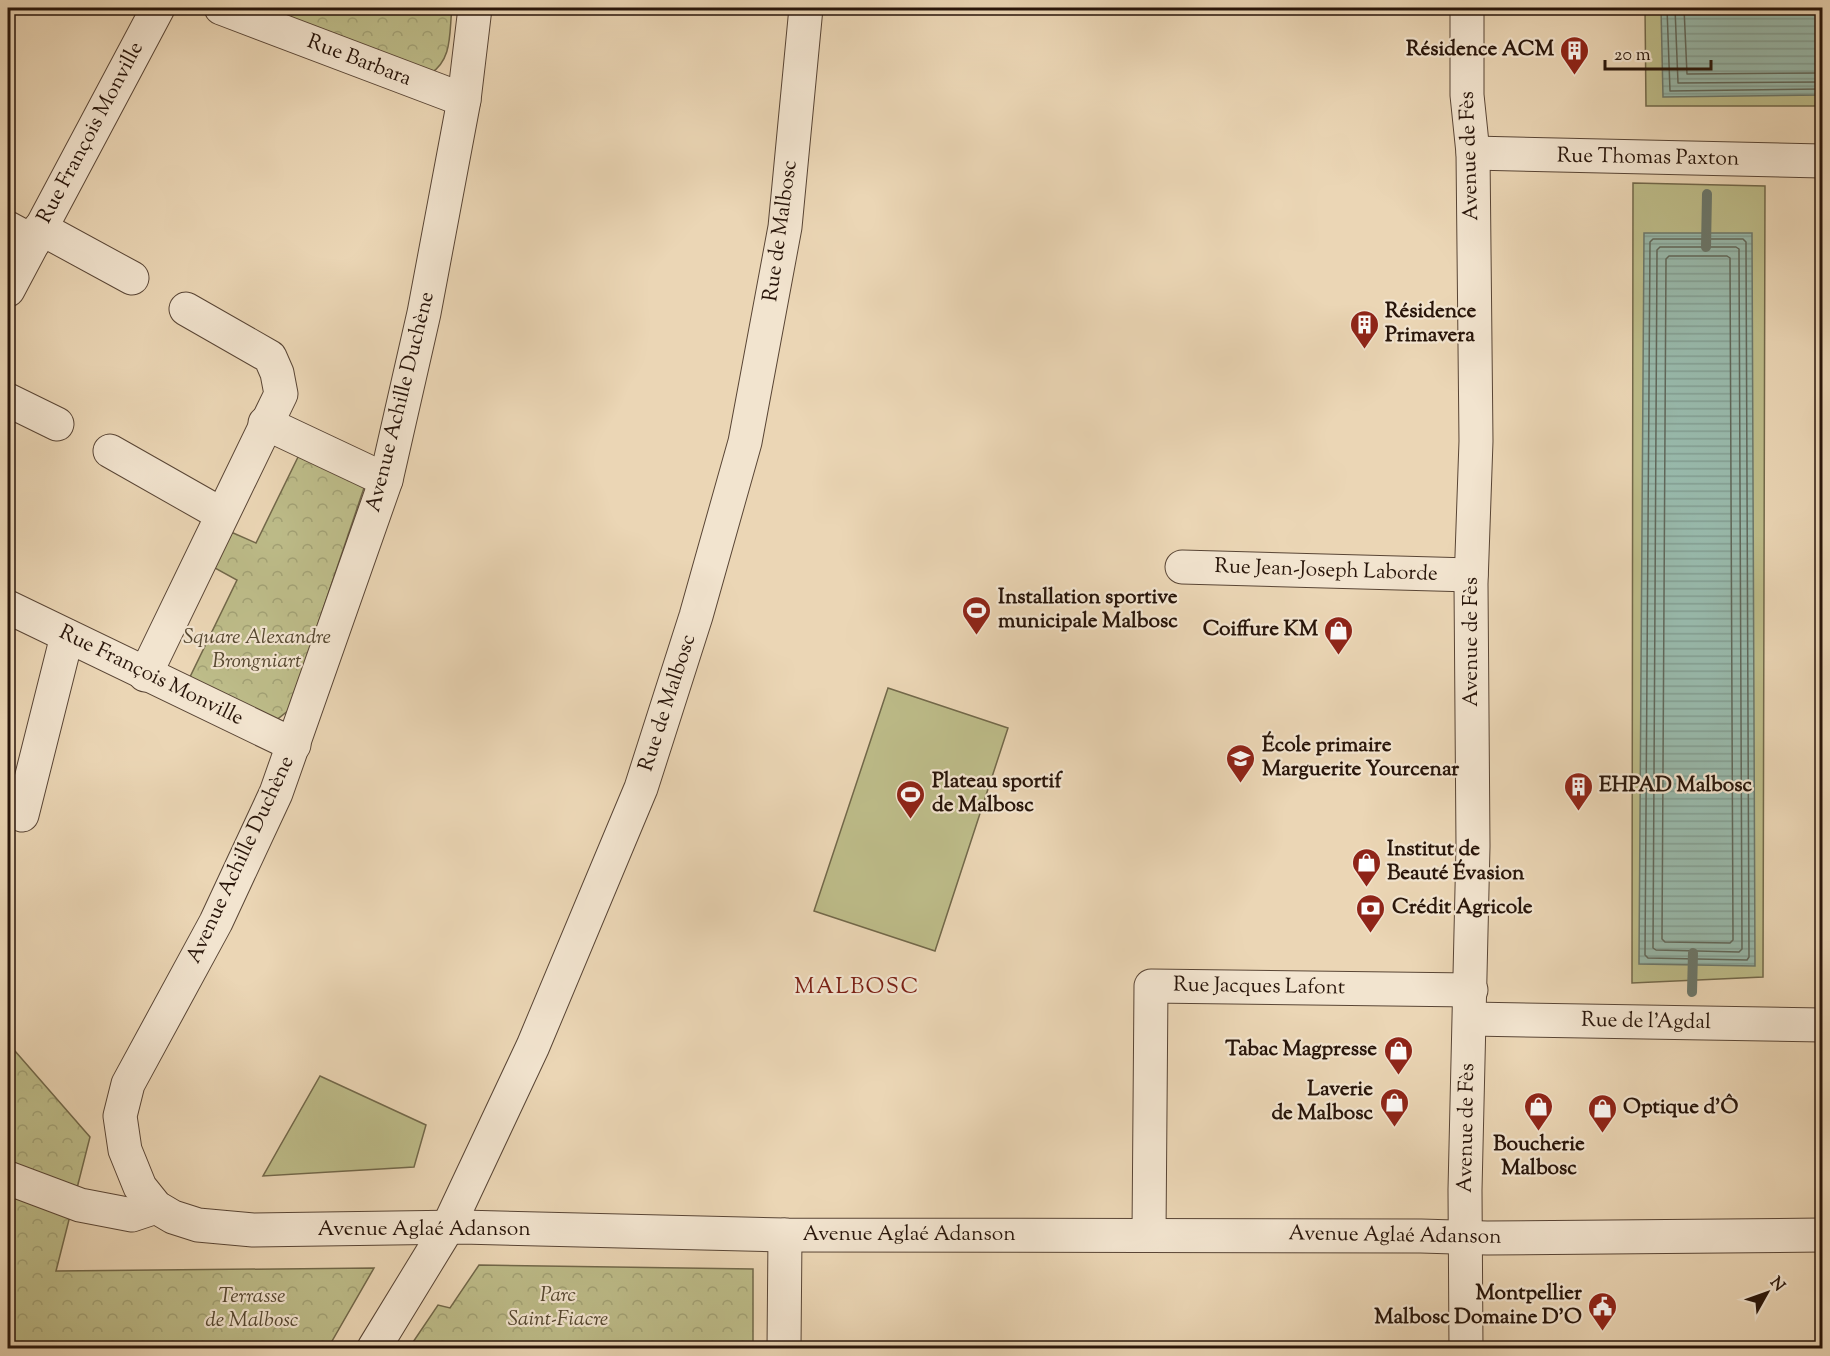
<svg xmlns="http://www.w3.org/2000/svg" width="1830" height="1356" viewBox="0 0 1830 1356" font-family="'Sorts Mill Goudy',serif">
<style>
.grass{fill:#bdbc89;stroke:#72684a;stroke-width:1.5}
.forest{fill:url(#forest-crowns);stroke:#72684a;stroke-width:1.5}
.water{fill:url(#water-rules);stroke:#6b776b;stroke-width:1.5}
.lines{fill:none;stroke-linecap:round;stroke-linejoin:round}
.shore{stroke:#60675a;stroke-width:1.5}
.stream{stroke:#6b776b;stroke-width:10}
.street-casing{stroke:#594535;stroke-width:35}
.street{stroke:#f2e4cf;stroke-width:33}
.labels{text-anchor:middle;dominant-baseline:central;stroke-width:4.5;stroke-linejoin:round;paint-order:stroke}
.poi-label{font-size:21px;font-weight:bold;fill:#28150a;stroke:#f2e4cf;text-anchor:start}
.street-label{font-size:21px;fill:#28150a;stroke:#f2e4cf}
.park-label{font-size:21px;font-style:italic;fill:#554730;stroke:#f2e4cf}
.neighbourhood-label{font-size:22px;letter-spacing:1.5px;fill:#7a1f14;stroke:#f2e4cf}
</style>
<defs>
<pattern id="forest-crowns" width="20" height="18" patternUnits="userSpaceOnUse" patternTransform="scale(1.5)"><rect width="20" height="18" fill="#bdbc89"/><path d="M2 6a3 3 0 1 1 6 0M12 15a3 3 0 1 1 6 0" fill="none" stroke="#a2a175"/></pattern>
<pattern id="water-rules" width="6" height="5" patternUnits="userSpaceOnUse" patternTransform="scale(1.5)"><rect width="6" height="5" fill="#98b9ab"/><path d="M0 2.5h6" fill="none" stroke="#839e92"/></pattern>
</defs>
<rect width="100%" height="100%" fill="#ebd6b5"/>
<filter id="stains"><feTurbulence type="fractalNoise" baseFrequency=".00333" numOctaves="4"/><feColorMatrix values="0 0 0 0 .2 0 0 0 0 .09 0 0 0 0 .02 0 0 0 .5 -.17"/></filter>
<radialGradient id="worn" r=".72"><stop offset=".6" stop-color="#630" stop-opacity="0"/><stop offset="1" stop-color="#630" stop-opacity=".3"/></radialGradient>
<g class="grass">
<path d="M1645 8H1822V106H1646Z"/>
<path d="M1633 183 1765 186 1763 977 1632 983Z"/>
<path d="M888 688 1008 728 935 951 814 911Z"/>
<path d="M320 1076 426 1125 414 1167 263 1176Z"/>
</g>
<g class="forest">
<path d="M241 8H452C449 32 453 60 430 74Z"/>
<path d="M301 451 366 482 289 710 275 721 189 679 237 580 213 567 231 532 256 543Z"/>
<path d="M8 1043 90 1137 56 1271 374 1268 328 1348H8Z"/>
<path d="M479 1265 753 1269V1348H409L438 1305 450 1308Z"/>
</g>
<g class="water">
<path d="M1661 8H1822V95L1663 97Z"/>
<path d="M1644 233H1752L1755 966 1639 964Z"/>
</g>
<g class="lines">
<g class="shore">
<path d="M1667 8 1670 91 1822 89"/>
<path d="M1675 8 1678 83 1822 82"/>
<path d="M1684 8 1687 74 1822 73"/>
<path d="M1653 239H1743L1746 242 1749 957 1747 960 1648 958 1645 955 1650 242Z"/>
<path d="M1660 247H1736L1739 249 1742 949 1739 952 1656 950 1653 948 1657 250Z"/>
<path d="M1669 256H1727L1730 258 1733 940 1730 943 1665 942 1662 939 1666 259Z"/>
</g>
<g class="stream">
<path d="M1706 247 1707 194"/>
<path d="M1692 992 1693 953"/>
</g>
<defs>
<g id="street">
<path d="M221 8 464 100"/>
<path d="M475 8 464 100 424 313 386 480 276 793 216 922 128 1084 120 1116 125 1150 140 1187 156 1207 173 1217 198 1225 253 1230 462 1227 785 1235 1421 1236 1487 1238 1822 1235"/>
<path d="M1473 153 1822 161"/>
<path d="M8 228 34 242"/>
<path d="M40 228 132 278"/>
<path d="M8 290 158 8"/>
<path d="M8 400 57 424"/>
<path d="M265 423 386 480"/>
<path d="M110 451 221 514"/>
<path d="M1182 567 1471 575"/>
<path d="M8 607 294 745"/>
<path d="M145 675 281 394 277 373 270 357 186 309"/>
<path d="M22 815 67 636"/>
<path d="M1470 1019 1822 1025"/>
<path d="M8 1178 80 1205 132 1215 156 1207"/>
<path d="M1149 1234 1151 986 1471 990"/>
<path d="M374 1348 448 1227 533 1046 641 788 696 616 745 442 785 227 806 8"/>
<path d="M784 1348 785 1235"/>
<path d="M1466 1348 1465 1190 1473 846 1471 584 1476 441 1473 153 1467 95V8"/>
</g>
</defs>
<use href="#street" class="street-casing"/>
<use href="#street" class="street"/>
</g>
<defs>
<symbol id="building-pin" viewBox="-11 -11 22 30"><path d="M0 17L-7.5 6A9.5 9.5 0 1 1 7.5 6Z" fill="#8f2418" stroke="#f2e4cf"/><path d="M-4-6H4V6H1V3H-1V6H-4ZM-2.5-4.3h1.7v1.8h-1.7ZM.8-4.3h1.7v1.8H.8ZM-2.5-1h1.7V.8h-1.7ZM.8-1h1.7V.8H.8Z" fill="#fff"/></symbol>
<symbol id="stadium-pin" viewBox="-11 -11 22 30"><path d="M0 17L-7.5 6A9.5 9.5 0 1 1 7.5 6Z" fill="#8f2418" stroke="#f2e4cf"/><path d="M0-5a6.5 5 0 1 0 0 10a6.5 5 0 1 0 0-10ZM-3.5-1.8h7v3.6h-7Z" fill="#fff"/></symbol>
<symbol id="shop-pin" viewBox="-11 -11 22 30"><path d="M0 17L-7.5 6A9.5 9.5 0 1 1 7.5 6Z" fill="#8f2418" stroke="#f2e4cf"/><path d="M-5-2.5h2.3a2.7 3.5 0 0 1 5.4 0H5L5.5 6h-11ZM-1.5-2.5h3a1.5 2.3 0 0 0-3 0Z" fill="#fff"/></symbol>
<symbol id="school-pin" viewBox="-11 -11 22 30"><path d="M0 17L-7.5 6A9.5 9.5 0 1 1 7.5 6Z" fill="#8f2418" stroke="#f2e4cf"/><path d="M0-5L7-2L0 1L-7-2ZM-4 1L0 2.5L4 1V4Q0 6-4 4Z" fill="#fff"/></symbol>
<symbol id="bank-pin" viewBox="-11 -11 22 30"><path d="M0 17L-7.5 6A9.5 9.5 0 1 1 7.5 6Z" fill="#8f2418" stroke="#f2e4cf"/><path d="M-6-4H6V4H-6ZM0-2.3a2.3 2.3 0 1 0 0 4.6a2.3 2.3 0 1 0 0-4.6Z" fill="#fff"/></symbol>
<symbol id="civic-pin" viewBox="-11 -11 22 30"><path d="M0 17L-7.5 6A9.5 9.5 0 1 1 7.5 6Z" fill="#8f2418" stroke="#f2e4cf"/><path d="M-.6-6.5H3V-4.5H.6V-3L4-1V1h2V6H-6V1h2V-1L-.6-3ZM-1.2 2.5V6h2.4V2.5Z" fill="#fff"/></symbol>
</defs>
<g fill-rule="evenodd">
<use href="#building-pin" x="1558" y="34" width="33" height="45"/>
<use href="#building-pin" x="1348" y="308" width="33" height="45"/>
<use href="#stadium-pin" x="960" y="594" width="33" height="45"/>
<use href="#shop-pin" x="1322" y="614" width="33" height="45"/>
<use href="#school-pin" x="1224" y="742" width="33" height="45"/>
<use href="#building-pin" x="1562" y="770" width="33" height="45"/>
<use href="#stadium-pin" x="894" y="778" width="33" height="45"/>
<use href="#shop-pin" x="1350" y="846" width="33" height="45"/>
<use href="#bank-pin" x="1354" y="892" width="33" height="45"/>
<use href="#shop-pin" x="1382" y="1034" width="33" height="45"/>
<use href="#shop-pin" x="1378" y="1086" width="33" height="45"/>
<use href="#shop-pin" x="1522" y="1090" width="33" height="45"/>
<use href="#shop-pin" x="1586" y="1092" width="33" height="45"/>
<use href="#civic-pin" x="1586" y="1290" width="33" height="45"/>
</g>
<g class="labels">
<g class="poi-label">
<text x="1554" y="50" text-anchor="end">Résidence ACM</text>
<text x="1385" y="312">Résidence<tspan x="1385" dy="24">Primavera</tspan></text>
<text x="998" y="598">Installation sportive<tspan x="998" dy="24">municipale Malbosc</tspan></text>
<text x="1318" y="630" text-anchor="end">Coiffure KM</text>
<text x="1262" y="746">École primaire<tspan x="1262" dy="24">Marguerite Yourcenar</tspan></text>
<text x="932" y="782">Plateau sportif<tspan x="932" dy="24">de Malbosc</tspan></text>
<text x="1599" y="786">EHPAD Malbosc</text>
<text x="1387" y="850">Institut de<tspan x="1387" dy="24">Beauté Évasion</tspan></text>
<text x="1392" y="908">Crédit Agricole</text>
<text x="1377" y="1050" text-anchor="end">Tabac Magpresse</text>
<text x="1373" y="1090" text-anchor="end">Laverie<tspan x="1373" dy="24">de Malbosc</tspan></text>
<text x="1623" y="1108">Optique d'Ô</text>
<text x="1539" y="1145" text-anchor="middle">Boucherie<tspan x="1539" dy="24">Malbosc</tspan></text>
<text x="1582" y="1294" text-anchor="end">Montpellier<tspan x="1582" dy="24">Malbosc Domaine D'O</tspan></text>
</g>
<g class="street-label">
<text transform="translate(359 61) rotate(21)">Rue Barbara</text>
<text transform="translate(91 133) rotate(-62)">Rue François Monville</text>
<text transform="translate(1470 156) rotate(-92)">Avenue de Fès</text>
<text transform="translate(1648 158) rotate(1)">Rue Thomas Paxton</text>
<text transform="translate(781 231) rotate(-82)">Rue de Malbosc</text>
<text transform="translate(401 402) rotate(-76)">Avenue Achille Duchène</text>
<text transform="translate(1326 571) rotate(2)">Rue Jean-Joseph Laborde</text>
<text transform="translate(1472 642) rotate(-90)">Avenue de Fès</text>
<text transform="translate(151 676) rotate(26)">Rue François Monville</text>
<text transform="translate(668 703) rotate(-72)">Rue de Malbosc</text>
<text transform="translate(241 860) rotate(-65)">Avenue Achille Duchène</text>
<text transform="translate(1259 987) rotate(1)">Rue Jacques Lafont</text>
<text transform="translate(1646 1022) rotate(1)">Rue de l'Agdal</text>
<text transform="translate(1467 1128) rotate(-89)">Avenue de Fès</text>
<text x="424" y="1230">Avenue Aglaé Adanson</text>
<text x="909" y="1235">Avenue Aglaé Adanson</text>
<text transform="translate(1395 1236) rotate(1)">Avenue Aglaé Adanson</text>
</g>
<g class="park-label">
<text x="257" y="638">Square Alexandre<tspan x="257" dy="24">Brongniart</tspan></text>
<text x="558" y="1296">Parc<tspan x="558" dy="24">Saint-Fiacre</tspan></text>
<text x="252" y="1297">Terrasse<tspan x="252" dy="24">de Malbosc</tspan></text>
</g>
<g class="neighbourhood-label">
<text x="857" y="988">MALBOSC</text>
</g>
</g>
<rect width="1830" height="1356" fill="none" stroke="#ebd6b5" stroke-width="30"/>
<rect x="9" y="9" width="1812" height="1338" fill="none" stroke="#28150a" stroke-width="3"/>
<rect x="15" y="15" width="1800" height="1326" fill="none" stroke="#28150a" stroke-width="1.5"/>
<g transform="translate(1767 1293) rotate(50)" stroke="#f2e4cf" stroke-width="4.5" paint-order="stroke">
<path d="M0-4.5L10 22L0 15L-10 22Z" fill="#28150a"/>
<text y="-9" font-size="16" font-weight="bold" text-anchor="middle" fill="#28150a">N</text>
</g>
<path d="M1605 60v9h106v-9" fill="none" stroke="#28150a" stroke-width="3"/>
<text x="1614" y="60" font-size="18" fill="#28150a" stroke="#f2e4cf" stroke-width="4.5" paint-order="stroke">20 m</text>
<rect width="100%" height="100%" filter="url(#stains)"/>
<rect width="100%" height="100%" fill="url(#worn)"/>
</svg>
